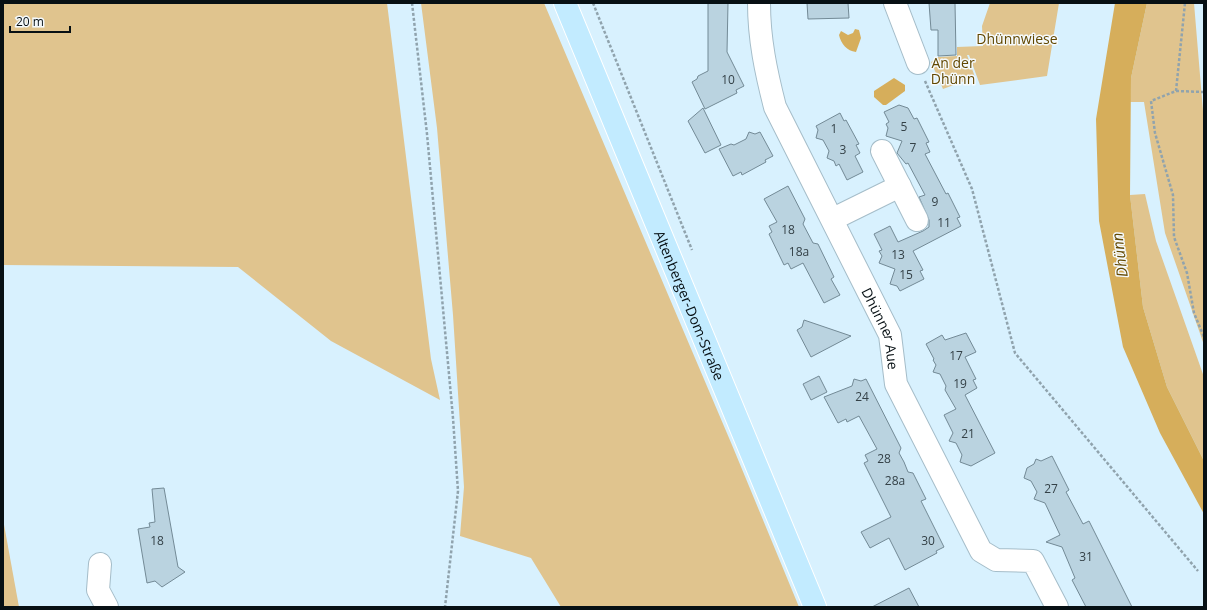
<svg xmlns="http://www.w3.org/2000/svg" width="1207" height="610" viewBox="0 0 1207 610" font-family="'Open Sans',sans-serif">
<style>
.green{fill:#e0c48e}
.water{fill:#d6ae5b}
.building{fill:#bad3e0;stroke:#738a96}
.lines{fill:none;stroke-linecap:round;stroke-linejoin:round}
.minor-casing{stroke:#a5bdc9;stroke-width:24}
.major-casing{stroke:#fff;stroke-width:24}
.path{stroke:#90a3ad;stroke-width:2.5;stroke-dasharray:3 2;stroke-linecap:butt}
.minor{stroke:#fff;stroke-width:22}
.major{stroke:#c2ebff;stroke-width:22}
.labels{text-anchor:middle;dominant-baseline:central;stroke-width:3;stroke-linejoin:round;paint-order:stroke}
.number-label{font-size:12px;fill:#344147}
.park-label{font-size:14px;fill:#614700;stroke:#f5fafd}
.street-label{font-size:14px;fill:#071014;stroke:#f5fafd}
.water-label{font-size:15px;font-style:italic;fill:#644a05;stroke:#f5fafd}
</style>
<rect width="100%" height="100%" fill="#d8f1fe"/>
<g class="green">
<path d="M3 3H387L431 359 440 400 331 341 238 267 3 265Z"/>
<path d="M421 3H544L732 445 799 607H561L531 558 460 536 464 487 453 315 437 128Z"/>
<path d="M990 3H1059L1047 76 980 85 969 55H967L975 77 943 89 931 62 938 57 957 56V47L983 46 982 26Z"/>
<path d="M1147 3H1194L1204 123V345L1165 233 1144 102H1130L1131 78Z"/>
<path d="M1145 194 1156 241 1204 377V461L1167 387 1143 307 1130 195Z"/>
<path d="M3 519 19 607H3Z"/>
</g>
<g class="water">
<path d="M1115 3H1147L1131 78 1130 195 1143 307 1167 387 1204 461V514L1160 433 1123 347 1099 221 1096 119Z"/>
<path d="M855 29 859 30 861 38 856 52C847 51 841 44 839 35L841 31 848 35 853 33Z"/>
<path d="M894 78 905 85V91L886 105H883L874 97V91Z"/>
</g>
<g class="building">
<path d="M708 3H728L727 52 744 86 736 90 737 93 705 109 692 82 697 79 698 76 708 71Z"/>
<path d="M807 3H848L849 18 808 19Z"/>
<path d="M929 3H955L956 55 938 56V30H931Z"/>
<path d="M899 105 908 108 914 119 917 118 929 142 926 143 930 152 925 154 946 194 948 193 960 217 957 218 961 226 913 251 923 270 920 271 924 279 900 291 897 286 890 284 895 269 879 263 882 256 879 251 882 250 874 234 890 226 898 242 923 231 929 227V220L919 197 925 195 908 163 906 164 897 153 902 141 886 136 888 128 886 124 889 122 884 112Z"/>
<path d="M703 108 721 145 705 153 688 121Z"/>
<path d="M840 113 844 121 846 120 859 144 856 145 860 153 855 156 863 172 847 180 839 164 836 166 834 161 827 158 829 151 823 140 816 138 818 130 816 126Z"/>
<path d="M749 132 755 134 760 132 773 156 765 160 766 162 742 175 741 172 733 176 719 149 731 144 734 145 746 139Z"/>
<path d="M788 186 805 219 803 224 813 243 818 244 834 277 831 279 840 295 824 303 803 263 791 269 788 263 784 265 769 234 772 232 769 226 777 222 764 199Z"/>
<path d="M804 320 851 336 811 357 797 330 802 327Z"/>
<path d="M966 333 976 352 965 357 976 379 973 380 977 388 965 395 995 453 971 466 960 462 962 455 956 443 949 441 953 433 944 415 956 409 945 390 946 386 940 374 933 372 936 365 933 360 934 359 926 344 942 335 945 340Z"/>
<path d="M819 376 827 392 811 400 803 384Z"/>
<path d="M854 379 861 381 866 379 901 448 899 453 904 462 908 472 913 473 926 499 921 501 944 547 936 551 937 553 905 570 889 538 870 548 861 532 891 517 864 463 868 461 865 455 877 449 859 416 847 422 846 419 838 423 824 397 852 386Z"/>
<path d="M1052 456 1069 490 1066 492 1083 524 1089 521 1132 607H1086L1072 580 1075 578 1062 547 1046 542 1060 535 1045 503 1034 499 1037 492 1031 481 1024 478 1027 468 1034 464 1036 459 1041 461Z"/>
<path d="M164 488 178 567 185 572 162 587 155 581 147 583 138 529 150 527 149 523 155 522 152 489Z"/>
<path d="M909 588 919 607H872Z"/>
</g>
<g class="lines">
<defs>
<g id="minor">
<path id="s1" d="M759 3C759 39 766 72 775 107L890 335 896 384 981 551 996 560 1033 561 1057 607"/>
<path d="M895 3 918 63"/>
<path d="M882 151 917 220"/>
<path d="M833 219 900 186"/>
<path d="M100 564 98 590 107 607"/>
</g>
<g id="major">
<path id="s2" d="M565 3 815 607"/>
</g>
</defs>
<use href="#minor" class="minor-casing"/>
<use href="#major" class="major-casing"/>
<g class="path">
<path d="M412 3 427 134 453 418 458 491 445 607"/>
<path d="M593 3 692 250"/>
<path d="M925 81 972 189 1015 353 1198 571"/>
<path d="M1176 91 1185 3"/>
<path d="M1204 92 1176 91 1151 101 1155 133 1173 195 1174 237 1187 273 1194 313 1204 337"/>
</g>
<use href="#minor" class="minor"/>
<use href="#major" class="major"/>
</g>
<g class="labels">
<g class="number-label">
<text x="728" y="79">10</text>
<text x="904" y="126">5</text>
<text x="834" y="128">1</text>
<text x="913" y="147">7</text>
<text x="843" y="149">3</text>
<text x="935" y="201">9</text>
<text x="944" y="222">11</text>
<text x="788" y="229">18</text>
<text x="799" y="251">18a</text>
<text x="898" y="254">13</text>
<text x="906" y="274">15</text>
<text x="956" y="355">17</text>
<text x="960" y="383">19</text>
<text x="862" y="396">24</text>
<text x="968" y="433">21</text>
<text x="884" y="458">28</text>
<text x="895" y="480">28a</text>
<text x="1051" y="488">27</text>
<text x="157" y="540">18</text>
<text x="928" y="540">30</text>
<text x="1086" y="556">31</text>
</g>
<g class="park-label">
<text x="1017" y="38">Dhünnwiese</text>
<text x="953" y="62">An der<tspan x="953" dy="16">Dhünn</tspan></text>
</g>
<g class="street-label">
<text stroke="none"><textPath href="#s2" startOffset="327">Altenberger-Dom-Straße</textPath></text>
<text stroke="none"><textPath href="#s1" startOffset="352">Dhünner Aue</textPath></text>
</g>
<g class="water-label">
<text transform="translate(1119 255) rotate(-97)">Dhünn</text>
</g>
</g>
<rect width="1207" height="610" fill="none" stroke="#071014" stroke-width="8"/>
<path d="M10 26v6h60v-6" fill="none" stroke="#071014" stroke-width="2"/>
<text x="16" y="26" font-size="12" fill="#071014" stroke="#f5fafd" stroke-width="3" paint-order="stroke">20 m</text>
</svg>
